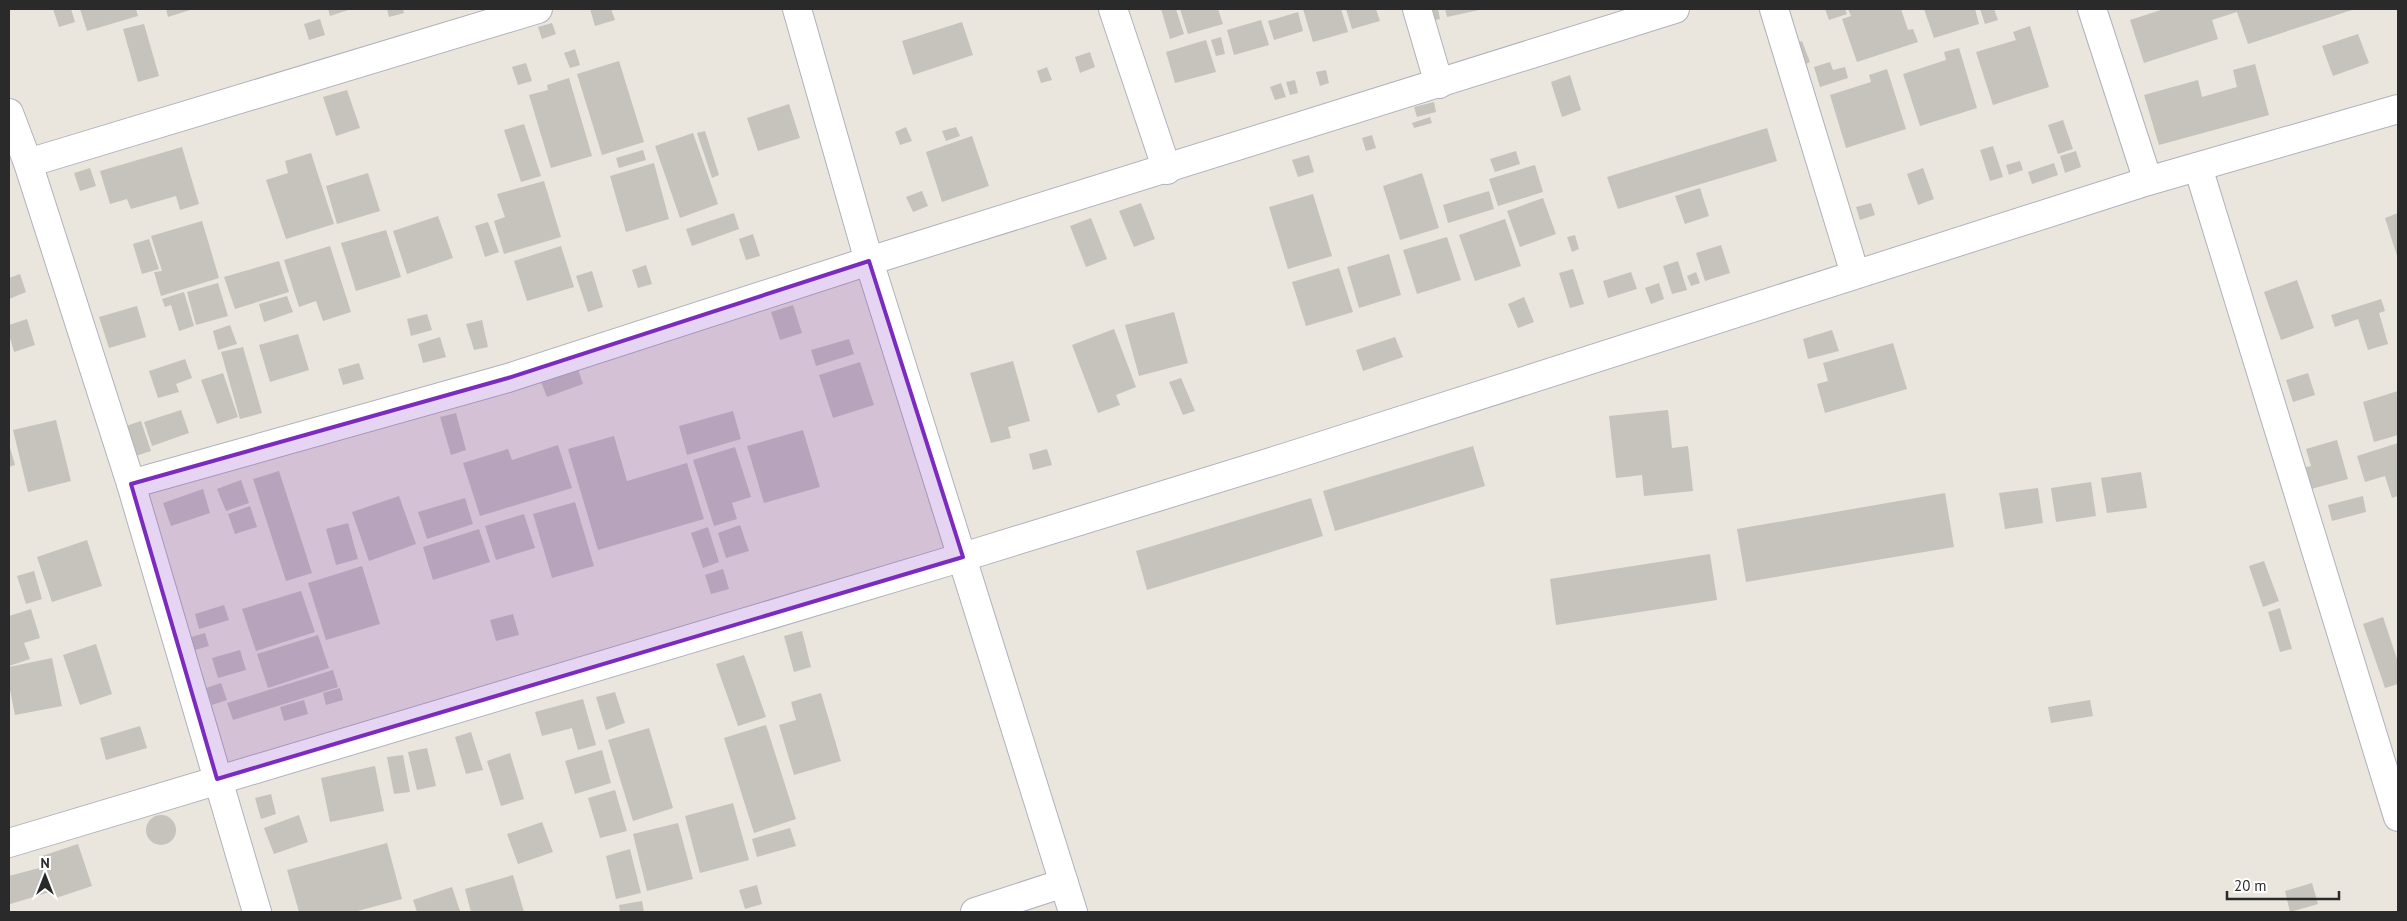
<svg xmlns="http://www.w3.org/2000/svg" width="2407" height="921" viewBox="0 0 2407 921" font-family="'PT Sans',sans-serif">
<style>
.building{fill:#c6c2bc}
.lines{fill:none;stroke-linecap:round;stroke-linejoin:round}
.minor-casing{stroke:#b0b2bc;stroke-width:30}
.minor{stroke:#fff;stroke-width:28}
.marked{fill:#7b2cbf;fill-opacity:0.2;stroke:#7b2cbf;stroke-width:4;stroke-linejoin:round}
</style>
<rect width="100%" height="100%" fill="#eae6dd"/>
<g class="building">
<path d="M53 9H71L75 22 59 27Z"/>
<path d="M80 9H136L138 16 87 31Z"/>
<path d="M166 9H193L168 17Z"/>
<path d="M328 9H351L330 16Z"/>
<path d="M387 9H403L404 13 389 17Z"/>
<path d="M590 9H611L615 20 595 26Z"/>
<path d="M1161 9H1176L1184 34 1170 39Z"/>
<path d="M1180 9H1218L1223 24 1188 34Z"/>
<path d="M1303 9H1341L1348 32 1313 42Z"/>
<path d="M1346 9H1376L1380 21 1352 29Z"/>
<path d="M1419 9H1438L1440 19 1423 23Z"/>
<path d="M1445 9H1479V10L1447 17Z"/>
<path d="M1825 9H1845L1847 14 1829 20Z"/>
<path d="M1848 9H1901L1908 30 1913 29 1918 42 1857 62 1842 19 1851 16Z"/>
<path d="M1924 9H1975L1979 24 1934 38Z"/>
<path d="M1980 9H1994L1998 20 1985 24Z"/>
<path d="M2164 9H2355L2248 44 2237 12 2212 20 2218 39 2144 63 2130 20Z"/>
<path d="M1298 12 1303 31 1274 40 1268 21Z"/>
<path d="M320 19 325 35 309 40 304 24Z"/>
<path d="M1261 20 1269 45 1234 55 1227 30Z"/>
<path d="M962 22 973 55 913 75 902 41Z"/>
<path d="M552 23 556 34 542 39 538 27Z"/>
<path d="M144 24 159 76 138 82 123 29Z"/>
<path d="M2030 26 2049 87 1993 105 1976 52 2016 40 2013 32Z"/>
<path d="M2358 34 2369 63 2333 76 2322 46Z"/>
<path d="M1221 37 1225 54 1216 56 1211 40Z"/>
<path d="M1206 40 1216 72 1175 83 1166 52Z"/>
<path d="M1802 41 1810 62 1799 67 1790 45Z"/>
<path d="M1959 48 1977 108 1920 126 1903 74 1946 60 1944 52Z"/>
<path d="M575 49 580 65 570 68 564 53Z"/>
<path d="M1090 52 1095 67 1080 73 1075 57Z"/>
<path d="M619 61 644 142 602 155 577 74Z"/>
<path d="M1830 62 1833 70 1845 67 1848 78 1820 87 1814 67Z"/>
<path d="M526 63 532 81 518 85 512 67Z"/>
<path d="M2255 64 2269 115 2159 145 2144 95 2198 80 2202 97 2237 87 2233 70Z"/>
<path d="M1047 67 1052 80 1041 83 1037 71Z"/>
<path d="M1887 69 1906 129 1846 148 1830 95 1871 82 1869 75Z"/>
<path d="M1326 70 1329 83 1320 86 1316 72Z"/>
<path d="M1570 75 1581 110 1562 117 1551 82Z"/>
<path d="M569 78 592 156 551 168 529 95 548 90 547 85Z"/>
<path d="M1295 80 1298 93 1290 95 1286 82Z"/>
<path d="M1281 83 1286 97 1275 100 1270 87Z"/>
<path d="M347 90 360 128 336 136 323 97Z"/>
<path d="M1434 102 1436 112 1417 117 1414 107Z"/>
<path d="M789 104 800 138 758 151 747 118Z"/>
<path d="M1430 117 1432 123 1414 128 1412 123Z"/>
<path d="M2063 120 2073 149 2058 154 2048 125Z"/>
<path d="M524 124 541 176 521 182 504 130Z"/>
<path d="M906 127 912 141 900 145 895 132Z"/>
<path d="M956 127 960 136 946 141 942 131Z"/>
<path d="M1767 128 1777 161 1618 209 1607 177Z"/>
<path d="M705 131 719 175 712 178 697 133Z"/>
<path d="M693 133 718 204 680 218 655 146Z"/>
<path d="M1372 135 1376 148 1366 151 1362 138Z"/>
<path d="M972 136 989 186 942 202 926 152Z"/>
<path d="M1993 146 2003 177 1990 181 1980 150Z"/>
<path d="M182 147 199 204 180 210 176 196 131 209 127 199 110 204 100 171Z"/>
<path d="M643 150 646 160 619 168 616 158Z"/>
<path d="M1516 151 1520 164 1495 172 1490 159Z"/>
<path d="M2076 151 2081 167 2065 173 2060 156Z"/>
<path d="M311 153 334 224 286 239 266 180 288 173 285 161Z"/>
<path d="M1309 155 1314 172 1298 177 1292 160Z"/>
<path d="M2020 161 2023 170 2009 175 2006 165Z"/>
<path d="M654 163 669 219 626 232 610 176Z"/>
<path d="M2054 163 2058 175 2032 184 2028 172Z"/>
<path d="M1535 165 1543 192 1498 206 1489 179Z"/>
<path d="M90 168 96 186 80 191 74 173Z"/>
<path d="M1923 168 1934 199 1918 205 1907 174Z"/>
<path d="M368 173 380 211 337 224 326 186Z"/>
<path d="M1422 173 1439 228 1400 240 1383 186Z"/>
<path d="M544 181 561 237 504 254 494 221 505 217 497 194Z"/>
<path d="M1700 188 1709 216 1685 224 1675 196Z"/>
<path d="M922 191 928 206 913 212 906 197Z"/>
<path d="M1489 191 1494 209 1448 223 1443 205Z"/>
<path d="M1313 194 1332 256 1288 269 1269 207Z"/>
<path d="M1543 198 1556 234 1520 247 1507 211Z"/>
<path d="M1141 203 1155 239 1134 247 1119 211Z"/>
<path d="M1871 203 1875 215 1860 220 1856 207Z"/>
<path d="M734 213 739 229 692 246 686 229Z"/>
<path d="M2398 213V259L2385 218Z"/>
<path d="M438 216 453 258 407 274 393 231Z"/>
<path d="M1091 218 1107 259 1086 267 1070 226Z"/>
<path d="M1505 219 1521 266 1475 281 1459 235Z"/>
<path d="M202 221 219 278 161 296 154 272 162 271 151 236Z"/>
<path d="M488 222 499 252 485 257 475 226Z"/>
<path d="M386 230 401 277 356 291 341 243Z"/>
<path d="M753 234 760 256 746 260 739 239Z"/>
<path d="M1575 235 1579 249 1572 252 1567 237Z"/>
<path d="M1447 237 1461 280 1417 294 1403 250Z"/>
<path d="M149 239 159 269 142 274 133 244Z"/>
<path d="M1721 245 1730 273 1705 281 1696 253Z"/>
<path d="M330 246 351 312 323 321 316 301 299 307 284 260Z"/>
<path d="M561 246 574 287 527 301 514 261Z"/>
<path d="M1389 254 1401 295 1359 308 1347 267Z"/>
<path d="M279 261 289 292 235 309 224 277Z"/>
<path d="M1678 261 1687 290 1672 294 1663 266Z"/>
<path d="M646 265 652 284 638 288 632 270Z"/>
<path d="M1339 268 1353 312 1306 326 1292 282Z"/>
<path d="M1573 269 1584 304 1570 308 1559 273Z"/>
<path d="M592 271 603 307 588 312 576 276Z"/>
<path d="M1631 272 1637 289 1608 298 1603 281Z"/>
<path d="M1696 272 1700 283 1691 286 1687 276Z"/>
<path d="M20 274 26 292 9 299V278Z"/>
<path d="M2297 280 2314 328 2281 340 2264 292Z"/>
<path d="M218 283 228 316 196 325 187 292Z"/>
<path d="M1659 283 1664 299 1651 304 1645 288Z"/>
<path d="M184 292 194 326 179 331 171 305 165 307 162 299Z"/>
<path d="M287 296 293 312 264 322 259 304Z"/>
<path d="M1524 297 1534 322 1518 328 1508 304Z"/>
<path d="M2381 299 2385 311 2379 313 2388 344 2368 350 2358 319 2335 327 2331 315Z"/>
<path d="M793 305 802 333 780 340 771 312Z"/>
<path d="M137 306 146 337 109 348 99 317Z"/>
<path d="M1174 312 1188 363 1139 376 1125 325Z"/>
<path d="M427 314 432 330 411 336 407 319Z"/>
<path d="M27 319 35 345 14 352 9 334V325Z"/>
<path d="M482 320 488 347 474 350 466 324Z"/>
<path d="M230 325 237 344 218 350 213 331Z"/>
<path d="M1114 329 1136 387 1116 395 1120 405 1098 413 1072 345Z"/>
<path d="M1832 330 1839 351 1808 359 1803 339Z"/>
<path d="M298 334 309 370 270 382 259 345Z"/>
<path d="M440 337 446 357 423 363 418 344Z"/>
<path d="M1395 337 1403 357 1363 371 1356 350Z"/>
<path d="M849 339 854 354 816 366 811 350Z"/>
<path d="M1893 343 1907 389 1825 413 1817 384 1828 381 1823 363Z"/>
<path d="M243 347 262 413 240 419 221 352Z"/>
<path d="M185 359 192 378 176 384 179 392 158 398 149 371Z"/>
<path d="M1013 361 1030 421 1008 427 1011 438 991 443 970 373Z"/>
<path d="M860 362 874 405 833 418 819 375Z"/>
<path d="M359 363 364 379 343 385 338 369Z"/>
<path d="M578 369 583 384 547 397 541 382Z"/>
<path d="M223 373 238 417 217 424 201 380Z"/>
<path d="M2308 373 2315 395 2293 402 2286 380Z"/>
<path d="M1181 378 1195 411 1183 415 1169 382Z"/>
<path d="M2398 391V435L2374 442 2363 402Z"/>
<path d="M181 410 189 433 152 446 144 422Z"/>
<path d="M1668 410 1672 448 1688 446 1693 491 1644 496 1642 475 1616 478 1609 416Z"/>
<path d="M733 411 741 439 687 455 679 426Z"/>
<path d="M456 413 466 450 451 455 440 417Z"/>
<path d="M56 420 71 481 28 492 13 430Z"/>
<path d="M141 421 151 451 129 458 120 428Z"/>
<path d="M803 430 820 487 764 503 747 446Z"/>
<path d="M614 436 627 481 687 463 704 519 598 550 568 449Z"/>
<path d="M2337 440 2348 479 2304 491 2298 469 2311 466 2306 449Z"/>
<path d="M2398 443V496L2392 498 2385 476 2365 482 2357 456Z"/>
<path d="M9 444 15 465 9 467Z"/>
<path d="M558 445 572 488 480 516 463 463 508 449 512 460Z"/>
<path d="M1473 446 1485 486 1335 531 1323 491Z"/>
<path d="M735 447 751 497 732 503 737 519 714 526 693 460Z"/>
<path d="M1047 449 1052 465 1033 470 1029 454Z"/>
<path d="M279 471 312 573 286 581 253 479Z"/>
<path d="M2141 472 2147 508 2107 513 2101 478Z"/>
<path d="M241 480 249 503 226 511 217 489Z"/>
<path d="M2091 482 2096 516 2056 522 2051 488Z"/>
<path d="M2038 488 2043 523 2005 529 1999 493Z"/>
<path d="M203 489 210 513 171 526 163 503Z"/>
<path d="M1945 493 1954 547 1746 582 1737 529Z"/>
<path d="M399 496 416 544 369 561 352 512Z"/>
<path d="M2363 496 2366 512 2332 521 2328 505Z"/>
<path d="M465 498 473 524 427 539 418 512Z"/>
<path d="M1311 498 1323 536 1147 590 1136 551Z"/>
<path d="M575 502 594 566 552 578 533 514Z"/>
<path d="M250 506 257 527 235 534 228 514Z"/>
<path d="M524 514 535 548 496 560 485 526Z"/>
<path d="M348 523 358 559 336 565 326 529Z"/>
<path d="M740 525 749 551 726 558 718 533Z"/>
<path d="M708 527 719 562 703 568 691 533Z"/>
<path d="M479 529 490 562 433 580 423 547Z"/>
<path d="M87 540 102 586 52 602 37 557Z"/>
<path d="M1710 554 1717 600 1556 625 1550 579Z"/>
<path d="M2264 561 2279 601 2263 607 2249 566Z"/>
<path d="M362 566 380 624 326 640 308 583Z"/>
<path d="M723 569 729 589 711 594 705 575Z"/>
<path d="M34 571 42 599 26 604 17 576Z"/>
<path d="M301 591 315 632 256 651 242 609Z"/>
<path d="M224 605 229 620 199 629 195 614Z"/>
<path d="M2280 608 2292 649 2280 652 2268 612Z"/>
<path d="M31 609 40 638 24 643 30 659 9 666V616Z"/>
<path d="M513 614 519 635 496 641 490 620Z"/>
<path d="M2383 617 2398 662V684L2385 688 2363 624Z"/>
<path d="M802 631 811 667 794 672 784 636Z"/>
<path d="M205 633 209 646 195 650 191 637Z"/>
<path d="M318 635 329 668 268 688 257 654Z"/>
<path d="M96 644 112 694 80 705 63 655Z"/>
<path d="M240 650 246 670 218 678 212 658Z"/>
<path d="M744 655 766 717 738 726 716 664Z"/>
<path d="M52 658 62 706 15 715 9 685V667Z"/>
<path d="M333 670 338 687 233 720 227 703Z"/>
<path d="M221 683 227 700 212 705 206 688Z"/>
<path d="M340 688 343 700 326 705 323 693Z"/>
<path d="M615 692 625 723 606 730 596 697Z"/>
<path d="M821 693 841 761 794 775 779 725 796 720 791 702Z"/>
<path d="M583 699 596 745 578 750 572 728 542 736 535 712Z"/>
<path d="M304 700 308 714 284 721 280 707Z"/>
<path d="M2090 700 2093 716 2051 723 2048 707Z"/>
<path d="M766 725 796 819 754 833 724 738Z"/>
<path d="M140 726 147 748 106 760 100 738Z"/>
<path d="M649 728 673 808 633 821 608 740Z"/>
<path d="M471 732 483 770 466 774 455 737Z"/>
<path d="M427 748 436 786 417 790 408 752Z"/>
<path d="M602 750 611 783 575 794 565 761Z"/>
<path d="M510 753 524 799 501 806 487 761Z"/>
<path d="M403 755 410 792 394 794 387 757Z"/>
<path d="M375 766 384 811 330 822 321 778Z"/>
<path d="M615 790 627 831 600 838 588 798Z"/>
<path d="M271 794 276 814 261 819 255 798Z"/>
<path d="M733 803 749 860 700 873 685 816Z"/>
<circle cx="161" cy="830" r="15"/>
<path d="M299 815 308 842 274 854 264 828Z"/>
<path d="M542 822 553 852 518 864 507 834Z"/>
<path d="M678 823 693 879 647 891 633 834Z"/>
<path d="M790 828 796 846 757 857 752 839Z"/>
<path d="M387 843 402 899 354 912H299L287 870Z"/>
<path d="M78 844 92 886 56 898 42 856Z"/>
<path d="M630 849 641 893 616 899 606 856Z"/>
<path d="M43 867 50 892 10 904 9 876Z"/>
<path d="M513 875 524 912H471L465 889Z"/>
<path d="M2312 883 2318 904 2290 912 2285 891Z"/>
<path d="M757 885 762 904 745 909 739 890Z"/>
<path d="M452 887 460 911 417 912 413 900Z"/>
<path d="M642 901 644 912H620L619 905Z"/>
</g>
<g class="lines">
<defs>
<g id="minor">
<path d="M797 9 869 261 1073 912"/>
<path d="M1113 9 1167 170"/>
<path d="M1417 9 1439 84"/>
<path d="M1774 9 1855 274"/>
<path d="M2092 9 2148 181"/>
<path d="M9 113 28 163 131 484 257 912"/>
<path d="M28 163 538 9"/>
<path d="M2198 167 2398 817"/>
<path d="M131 484 508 378 869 261 1675 9"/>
<path d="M9 843 963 557 1287 457 2148 181 2398 109"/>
<path d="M975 912 1064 883"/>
</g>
</defs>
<use href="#minor" class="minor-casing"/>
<use href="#minor" class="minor"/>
</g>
<path class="marked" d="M869 261 963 557 217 779 131 484 508 378Z"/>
<rect width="2407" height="921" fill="none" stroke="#2a2a2a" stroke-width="20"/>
<g transform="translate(45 876)" stroke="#ffffff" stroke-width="4" paint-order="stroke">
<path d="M0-4L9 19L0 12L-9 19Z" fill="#2a2a2a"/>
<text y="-8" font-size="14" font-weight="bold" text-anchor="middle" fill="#2a2a2a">N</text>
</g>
<path d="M2227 891v8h112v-8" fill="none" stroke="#2a2a2a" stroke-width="2.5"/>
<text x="2234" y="891" font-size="15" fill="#2a2a2a" stroke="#ffffff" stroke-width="4" paint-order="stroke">20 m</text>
</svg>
